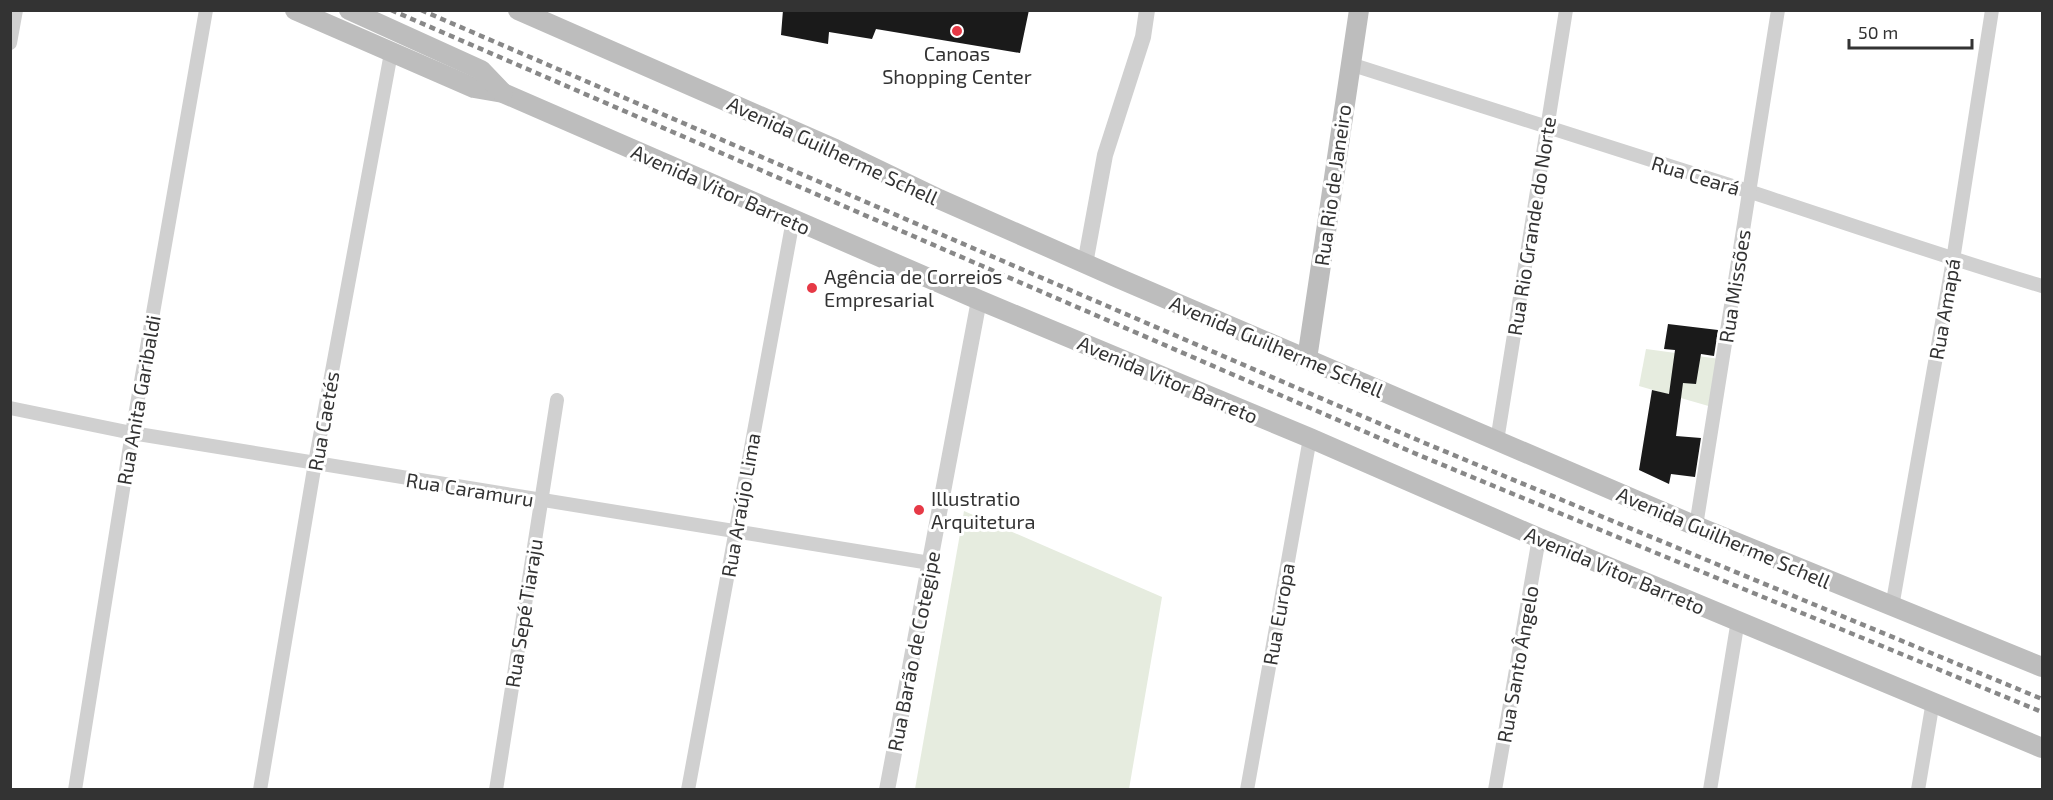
<svg xmlns="http://www.w3.org/2000/svg" width="2053" height="800" viewBox="0 0 2053 800" font-family="'Exo 2',sans-serif">
<style>
.green{fill:#e6ecdf}
.building{fill:#1a1a1a}
.lines{fill:none;stroke-linecap:round;stroke-linejoin:round}
.minor{stroke:#d0d0d0;stroke-width:14}
.tertiary{stroke:#d0d0d0;stroke-width:16}
.secondary{stroke:#bdbdbd;stroke-width:20}
.rail{stroke:#888;stroke-width:4.5;stroke-dasharray:6 4.5;stroke-linecap:butt}
.poi-dot{fill:#e63946;stroke:#fff;stroke-width:2}
.labels{text-anchor:middle;dominant-baseline:central;stroke-width:6;stroke-linejoin:round;paint-order:stroke}
.poi-label{font-size:20px;fill:#333;stroke:#fff;text-anchor:start}
.street-label{font-size:20px;fill:#333;stroke:#fff}
</style>
<rect width="100%" height="100%" fill="#fff"/>
<g class="green">
<path d="M1646 349 1720 359 1712 407 1639 386Z"/>
<path d="M964 511 1162 597 1129 789H915Z"/>
</g>
<g class="building">
<path d="M783 10H1029L1020 53 876 29 872 39 829 32 828 44 781 35Z"/>
<path d="M1668 324 1718 330 1714 356 1701 354 1696 384 1683 383 1676 436 1701 438 1695 477 1671 474 1669 484 1639 470 1652 390 1669 394 1675 350 1664 349Z"/>
</g>
<g class="lines">
<g class="minor">
<path d="M10 43 16 10"/>
<path d="M1350 64C1483 107 1616 149 1748 191 1846 223 1944 257 2042 286"/>
<path d="M10 408 132 433 930 563"/>
<path d="M1497 441 1566 10"/>
<path d="M1696 526 1778 10"/>
<path d="M1892 607 1953 260 1992 10"/>
<path d="M75 790 132 433 206 10"/>
<path d="M260 790 315 463 391 53"/>
<path d="M496 790 557 400"/>
<path d="M688 790 793 220"/>
<path d="M1247 790 1310 438"/>
<path d="M1495 790 1539 538"/>
<path d="M1710 790 1738 620"/>
<path d="M1918 790 1933 701"/>
</g>
<g class="tertiary">
<path d="M1085 264 1105 155 1143 37 1147 10"/>
<path d="M887 790 979 300"/>
</g>
<g class="secondary">
<path d="M295 10 474 88 503 93 979 300 1310 438 1539 538 2042 748"/>
<path d="M349 10 481 70 503 93"/>
<path d="M518 10 835 149 939 199 1118 278 1696 526 2042 667"/>
<path d="M1307 359 1359 10"/>
</g>
<g class="rail">
<path d="M391 10 1421 456 2042 712"/>
<path d="M421 10 1427 444 2042 699"/>
</g>
</g>
<g class="poi-dot">
<circle cx="957" cy="31" r="6"/>
<circle cx="812" cy="288" r="6"/>
<circle cx="919" cy="510" r="6"/>
</g>
<g class="labels">
<g class="poi-label">
<text x="957" y="53" text-anchor="middle">Canoas<tspan x="957" dy="23">Shopping Center</tspan></text>
<text x="824" y="276">Agência de Correios<tspan x="824" dy="23">Empresarial</tspan></text>
<text x="931" y="498">Illustratio<tspan x="931" dy="23">Arquitetura</tspan></text>
</g>
<g class="street-label">
<text transform="translate(833 150) rotate(25)">Avenida Guilherme Schell</text>
<text transform="translate(1696 175) rotate(17)">Rua Ceará</text>
<text transform="translate(1332 185) rotate(-82)">Rua Rio de Janeiro</text>
<text transform="translate(721 189) rotate(24)">Avenida Vitor Barreto</text>
<text transform="translate(1531 226) rotate(-81)">Rua Rio Grande do Norte</text>
<text transform="translate(1734 286) rotate(-81)">Rua Missões</text>
<text transform="translate(1944 309) rotate(-80)">Rua Amapá</text>
<text transform="translate(1277 346) rotate(23)">Avenida Guilherme Schell</text>
<text transform="translate(1168 379) rotate(23)">Avenida Vitor Barreto</text>
<text transform="translate(138 400) rotate(-80)">Rua Anita Garibaldi</text>
<text transform="translate(323 421) rotate(-80)">Rua Caetés</text>
<text transform="translate(470 489) rotate(9)">Rua Caramuru</text>
<text transform="translate(740 505) rotate(-80)">Rua Araújo Lima</text>
<text transform="translate(1724 537) rotate(23)">Avenida Guilherme Schell</text>
<text transform="translate(1615 570) rotate(23)">Avenida Vitor Barreto</text>
<text transform="translate(523 613) rotate(-81)">Rua Sepé Tiaraju</text>
<text transform="translate(1278 614) rotate(-80)">Rua Europa</text>
<text transform="translate(913 651) rotate(-79)">Rua Barão de Cotegipe</text>
<text transform="translate(1517 664) rotate(-80)">Rua Santo Ângelo</text>
</g>
</g>
<rect width="2053" height="800" fill="none" stroke="#333333" stroke-width="24"/>
<path d="M1849 39v9h123v-9" fill="none" stroke="#333333" stroke-width="3"/>
<text x="1858" y="39" font-size="18" fill="#333333" stroke="#ffffff" stroke-width="4.5" paint-order="stroke">50 m</text>
</svg>
